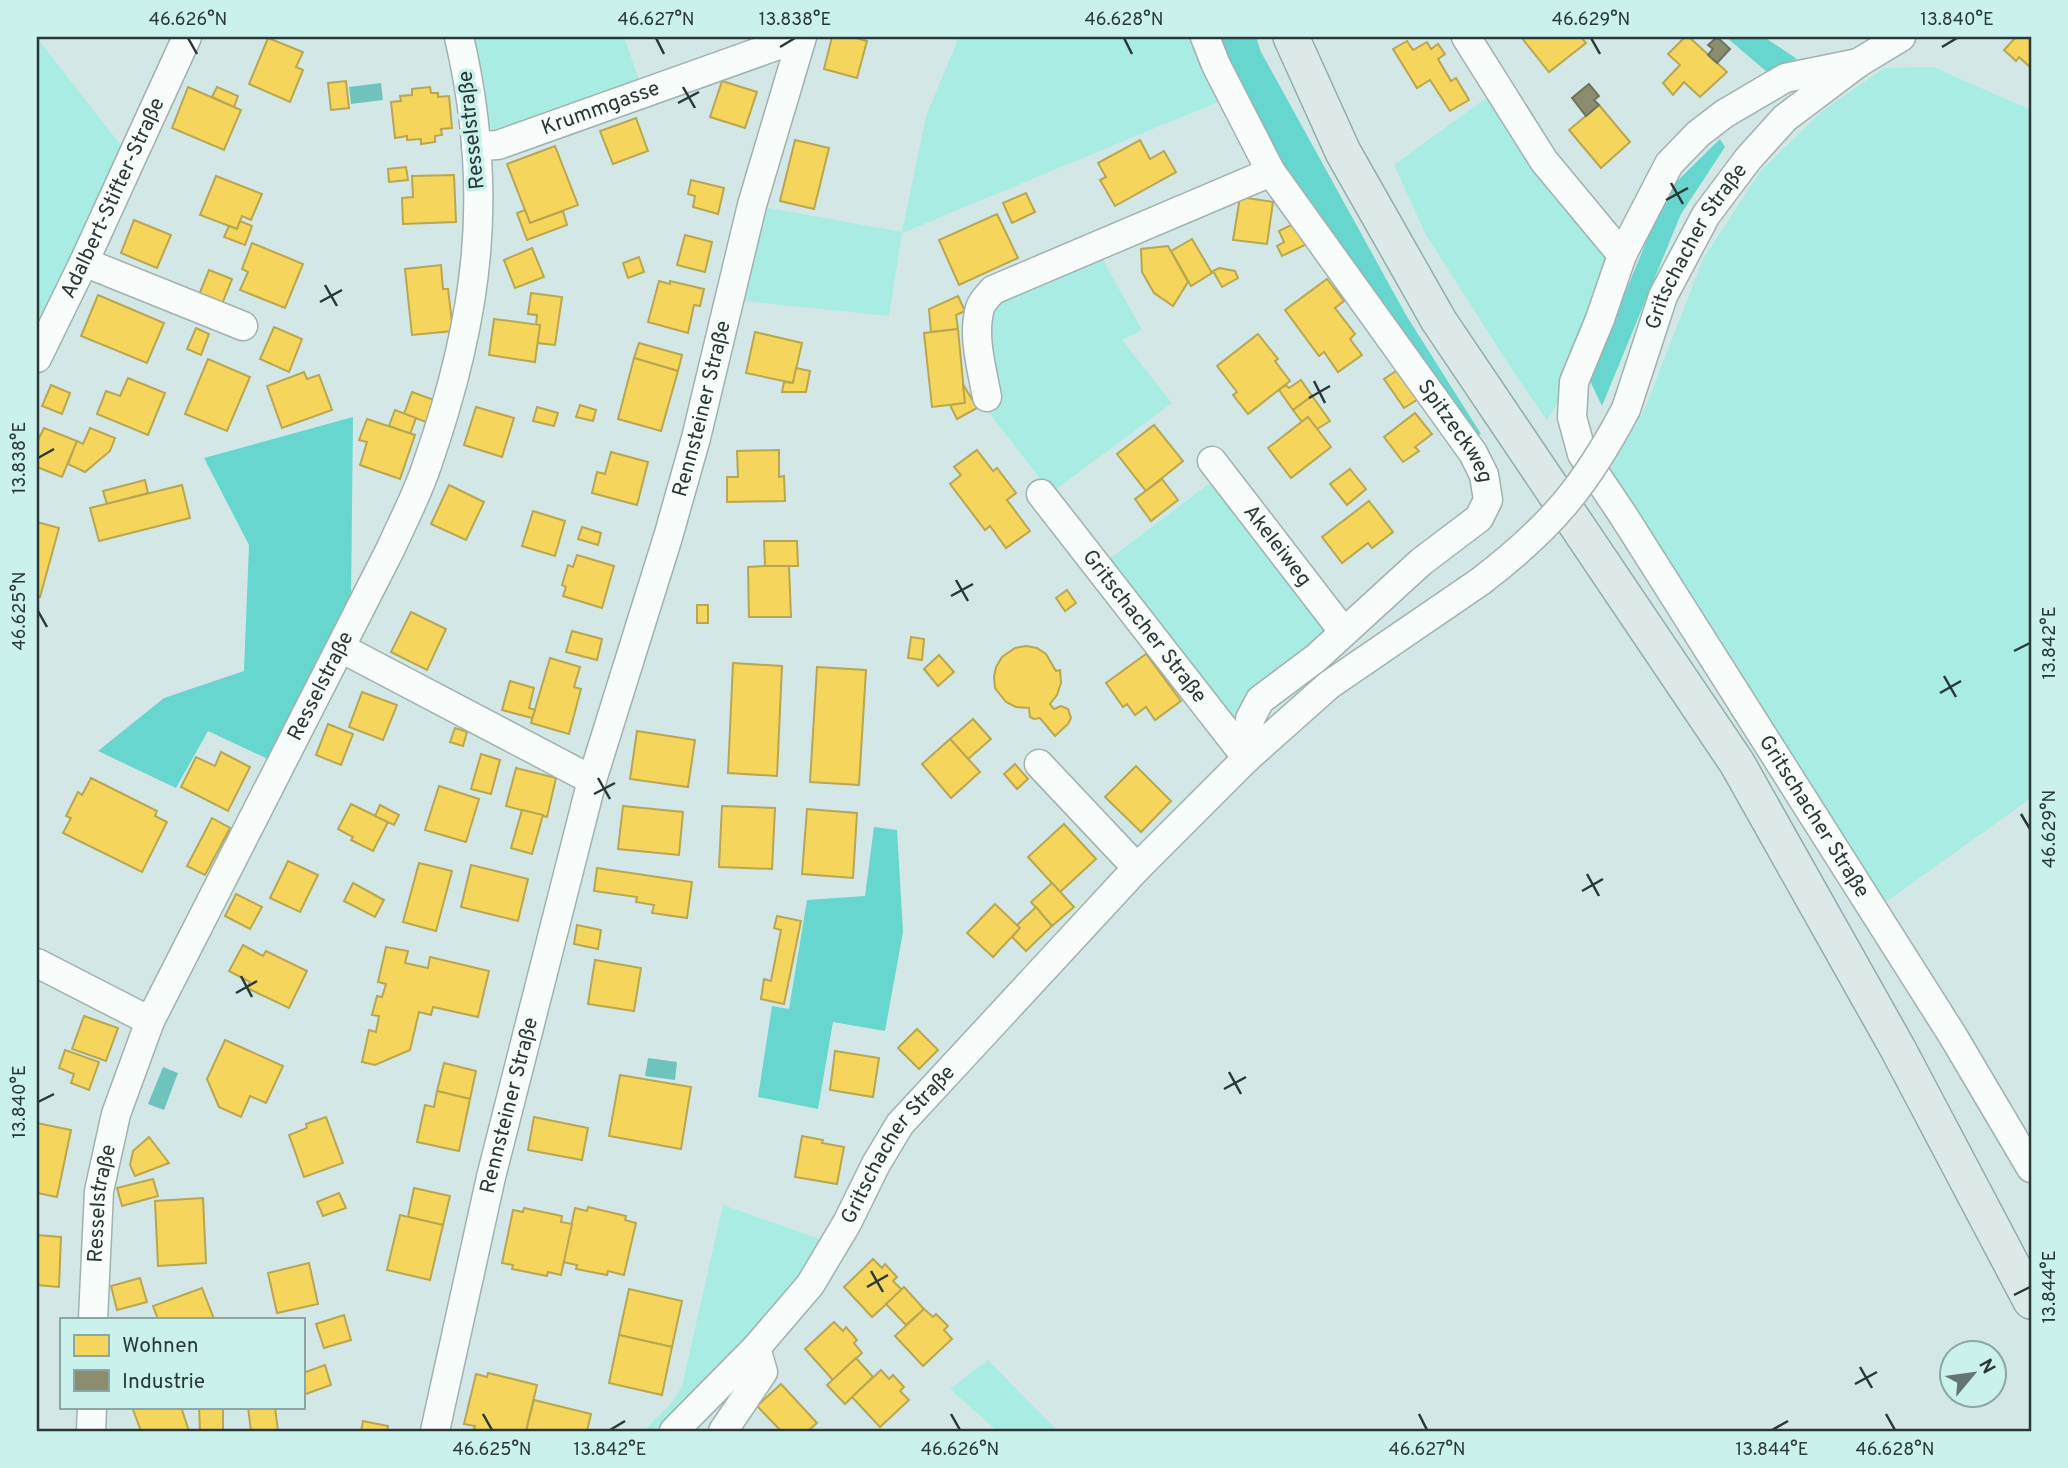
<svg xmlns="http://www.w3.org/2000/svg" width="2068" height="1468" viewBox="0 0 2068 1468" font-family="Overpass,sans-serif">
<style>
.green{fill:#a8ece4}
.forest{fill:#67d6ce}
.water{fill:#6ec4bc}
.homes{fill:#f6d55c;stroke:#b8a651;stroke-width:2}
.industry{fill:#8c8c6e;stroke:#6e735d;stroke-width:2}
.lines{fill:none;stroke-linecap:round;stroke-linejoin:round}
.minor-casing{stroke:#a1b1b0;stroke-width:31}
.major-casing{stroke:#92acaa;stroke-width:38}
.minor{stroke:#f8fcfb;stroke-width:28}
.major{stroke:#dce9e8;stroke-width:35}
.minor-bridge-casing{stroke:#a1b1b0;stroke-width:31;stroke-linecap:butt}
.minor-bridge{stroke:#f8fcfb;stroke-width:28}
.ticks{fill:none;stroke:#293836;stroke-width:2.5}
.labels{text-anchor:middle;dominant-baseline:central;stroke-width:7;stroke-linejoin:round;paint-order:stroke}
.street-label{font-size:21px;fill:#293836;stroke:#caf1ec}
.neatline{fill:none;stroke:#293836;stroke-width:2.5}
.ticks-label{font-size:18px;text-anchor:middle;fill:#293836}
</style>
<rect width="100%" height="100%" fill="#d3e8e6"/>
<g class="green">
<path d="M474 37H624L640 82 497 131 488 127 485 85Z"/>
<path d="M959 37H1194L1218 102 902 233 889 316 742 301 764 207 902 232 926 116Z"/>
<path d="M37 38 123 148 37 340Z"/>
<path d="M1933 67 2031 110V798L1880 906 1608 473 1646 406 1703 259 1760 172 1821 112 1884 68Z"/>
<path d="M1486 98 1609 259 1557 404 1547 420 1515 374 1426 235 1394 165Z"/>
<path d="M1098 251 1142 330 1122 340 1172 403 1051 493 984 406 989 371 990 313 998 302Z"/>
<path d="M1214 480 1326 628 1322 641 1239 723 1231 724 1104 563Z"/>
<path d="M723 1205 822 1240 802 1282 661 1431H644L672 1402 682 1386Z"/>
<path d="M988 1360 1058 1431H997L950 1389Z"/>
</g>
<g class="forest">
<path d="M1213 37H1256L1261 52 1406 315 1481 434 1471 437 1277 166Z"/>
<path d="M1726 37H1764L1797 59 1767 72Z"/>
<path d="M1720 139 1725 147 1681 214 1602 406 1589 379 1668 190Z"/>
<path d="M353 417 351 600 268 759 208 731 176 788 98 751 164 698 244 671 249 545 204 458Z"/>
<path d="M874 827 897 830 903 932 885 1031 833 1022 818 1109 758 1097 772 1006 789 1009 807 900 865 896Z"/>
</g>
<g class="water">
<path d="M381 83 383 100 351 104 349 87Z"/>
<path d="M648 1058 677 1062 675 1080 645 1076Z"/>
<path d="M163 1067 178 1073 164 1110 148 1104Z"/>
</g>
<g class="homes">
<path d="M832 37H852L867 41 857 78 824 69Z"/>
<path d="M1521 37H1581L1586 43 1549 72Z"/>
<path d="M1685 37H1689L1727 72 1700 97 1684 82 1673 95 1663 83 1680 65 1668 54Z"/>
<path d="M2016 37H2031V68L2019 57 2016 61 2004 50Z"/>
<path d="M268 38 303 52 296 67 303 70 290 102 249 84Z"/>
<path d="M1407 41 1413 50 1427 42 1431 49 1438 44 1445 54 1438 59 1451 81 1456 78 1469 100 1450 111 1430 80 1417 88 1393 49Z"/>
<path d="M346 81 349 108 331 110 328 83Z"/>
<path d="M722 81 757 92 745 128 710 117Z"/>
<path d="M188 87 241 110 224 150 172 128Z"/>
<path d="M217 87 238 96 234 107 212 97Z"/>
<path d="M430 87 431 93H438V97L449 96 452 128 441 129 442 135 435 136V142L421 144V139L407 140V136L395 138 391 102 401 101 400 96 412 95V89Z"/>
<path d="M1599 105 1630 142 1601 168 1569 130Z"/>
<path d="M636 118 648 151 613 164 600 131Z"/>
<path d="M795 140 829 148 814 209 780 201Z"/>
<path d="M1140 140 1150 159 1164 151 1176 172 1115 206 1100 180 1106 177 1098 163Z"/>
<path d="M555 146 578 205 530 223 507 164Z"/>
<path d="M406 167 408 180 389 182 388 169Z"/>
<path d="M454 175 456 222 403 224 402 198 413 197 412 176Z"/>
<path d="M216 176 262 194 251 220 242 216 237 229 200 215Z"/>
<path d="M691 180 724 188 718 214 693 207 695 196 688 194Z"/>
<path d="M1026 193 1035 212 1012 223 1003 203Z"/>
<path d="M1240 197 1273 202 1267 244 1233 240Z"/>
<path d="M525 210 530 223 563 211 567 225 527 240 517 213Z"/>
<path d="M997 214 1018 258 959 285 939 240Z"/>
<path d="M134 220 171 235 157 268 121 253Z"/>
<path d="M240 221 252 226 245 245 224 237 229 226 237 229Z"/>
<path d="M1297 222 1307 244 1282 256 1277 246 1284 242 1279 231Z"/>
<path d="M685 235 712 242 705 272 677 265Z"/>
<path d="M1192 239 1212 273 1191 286 1171 251Z"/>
<path d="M252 243 303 264 285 308 240 290 248 272 242 269Z"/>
<path d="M1168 246 1188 282 1173 306 1154 293 1142 272 1141 249Z"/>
<path d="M532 248 544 277 515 288 504 260Z"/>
<path d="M639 257 644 272 628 278 623 263Z"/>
<path d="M441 265 443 289H448L453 331 412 335 405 269Z"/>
<path d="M1219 268 1235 271 1238 278 1222 287 1213 271Z"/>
<path d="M209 270 232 279 222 304 199 295Z"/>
<path d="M1327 279 1344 301 1335 308 1355 334 1350 339 1362 355 1338 372 1324 352 1319 356 1285 310Z"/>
<path d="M659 281 670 284V281L704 289 700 306 694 305 688 333 648 322Z"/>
<path d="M531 293 562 297 555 345 537 343 540 325H536L537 315 528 314Z"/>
<path d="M98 295 164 323 147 363 81 336Z"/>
<path d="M958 296 965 311 956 315 958 329 931 332 929 309Z"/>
<path d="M494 319 540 325 535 362 489 355Z"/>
<path d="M274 327 302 339 289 372 260 359Z"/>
<path d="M196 328 209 334 201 355 187 349Z"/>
<path d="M958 329 965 403 932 407 924 333Z"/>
<path d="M755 332 802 343 793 383 746 373Z"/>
<path d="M1258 334 1278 359 1275 361 1290 381 1248 414 1233 395 1237 392 1217 366Z"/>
<path d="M639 343 682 355 678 371 634 358Z"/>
<path d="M634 358 678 371 661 431 618 419Z"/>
<path d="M208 359 250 377 227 431 185 414Z"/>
<path d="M796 368 810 371 806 392H782L784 382 793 383Z"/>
<path d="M1399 369 1420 398 1404 408 1384 379Z"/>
<path d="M304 372 307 379 319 375 332 410 282 428 267 386Z"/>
<path d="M128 378 165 393 148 435 97 414 106 391 120 396Z"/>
<path d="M1301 380 1312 396 1293 410 1279 390 1286 385 1289 388Z"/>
<path d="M963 384 977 408 957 419 950 405 965 403Z"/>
<path d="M51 385 70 393 62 414 42 406Z"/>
<path d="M412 392 437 401 429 423 404 414Z"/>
<path d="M1312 396 1330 421 1317 429 1308 417 1302 422 1293 410Z"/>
<path d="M580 405 596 410 593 421 576 417Z"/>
<path d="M476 407 514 418 502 457 464 445Z"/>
<path d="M537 407 558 413 554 426 533 421Z"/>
<path d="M395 410 416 418 410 434 389 426Z"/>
<path d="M1415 413 1432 434 1415 447 1419 451 1403 462 1384 437Z"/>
<path d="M1308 417 1331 447 1291 478 1268 448Z"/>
<path d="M367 419 415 435 400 479 360 465 367 442 359 440Z"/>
<path d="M1154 425 1183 461 1146 491 1117 454Z"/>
<path d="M44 428 77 441 62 477 37 467V442Z"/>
<path d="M90 428 115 438 110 451 85 472 68 464 77 441 83 444Z"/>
<path d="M779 450V477L784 476 785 501 727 502V477H738L737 451Z"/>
<path d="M977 450 993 471 997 468 1016 493 1007 500 1030 531 1006 548 990 526 985 530 950 484 961 475 954 467Z"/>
<path d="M611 452 648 462 637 505 592 493 597 472 605 474Z"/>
<path d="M1350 469 1366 489 1347 505 1330 484Z"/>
<path d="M1162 479 1178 500 1151 521 1135 499Z"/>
<path d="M145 480 148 493 107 504 103 491Z"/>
<path d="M182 485 190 518 99 541 90 508Z"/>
<path d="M449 485 484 502 466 540 431 524Z"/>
<path d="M1369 501 1393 532 1372 548 1368 543 1342 563 1322 537Z"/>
<path d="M533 511 565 521 555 556 522 546Z"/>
<path d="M37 522 59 528 40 597H37Z"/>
<path d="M582 527 601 533 598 545 578 539Z"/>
<path d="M764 541H797L798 566H765Z"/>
<path d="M577 555 614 566 602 608 563 596 566 587 562 585 568 565 573 567Z"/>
<path d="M765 566H789L791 617H749L748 567Z"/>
<path d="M1067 590 1076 603 1065 611 1056 598Z"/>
<rect x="697" y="605" width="11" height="18"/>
<path d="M411 612 446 629 427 670 391 652Z"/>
<path d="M572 631 602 639 597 660 566 652Z"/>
<path d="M911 637 924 639 922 660 908 658Z"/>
<path d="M1026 646 1037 648 1046 654 1056 671 1060 670 1061 683 1057 695 1050 704 1054 709 1061 706 1068 709 1071 718 1068 724 1055 736 1040 718 1034 719 1030 717 1029 708 1016 707 1006 702 995 688 994 677 996 667 1002 657 1015 648Z"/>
<path d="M1146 654 1181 701 1155 720 1146 707 1135 715 1127 704 1123 707 1106 683Z"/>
<path d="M939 655 954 672 938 686 924 669Z"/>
<path d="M550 658 580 667 574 687 581 689 569 734 531 723Z"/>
<path d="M733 663 782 666 777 776 728 773Z"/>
<path d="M817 667 866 670 859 785 810 782Z"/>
<path d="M510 681 534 688 529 708 535 710 532 718 502 710Z"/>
<path d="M362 692 397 705 383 740 349 727Z"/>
<path d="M973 719 991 739 968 759 950 739Z"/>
<path d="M328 724 353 734 341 765 316 755Z"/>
<path d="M455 728 467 732 463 746 450 742Z"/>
<path d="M637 731 695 740 688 787 630 779Z"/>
<path d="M950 739 980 772 951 798 922 764Z"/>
<path d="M221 752 250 767 228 811 181 787 196 757 215 766Z"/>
<path d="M481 754 500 760 491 794 471 789Z"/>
<path d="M1015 764 1028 779 1017 789 1004 774Z"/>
<path d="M1136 766 1171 801 1141 832 1105 797Z"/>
<path d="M516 768 556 778 547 817 506 806Z"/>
<path d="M91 778 157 811 155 816 167 822 142 872 63 833 71 818 66 816 78 792 82 795Z"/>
<path d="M439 786 479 799 466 842 425 830Z"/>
<path d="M351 804 388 822 373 851 351 840 353 837 338 829Z"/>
<path d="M380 805 399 815 394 825 375 816Z"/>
<path d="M623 806 683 812 679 855 618 849Z"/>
<path d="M722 806 775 808 772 869 719 867Z"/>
<path d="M807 809 857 813 853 878 802 874Z"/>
<path d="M522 810 543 815 532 854 511 848Z"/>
<path d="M212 818 230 828 205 875 187 866Z"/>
<path d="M1064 824 1096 859 1060 892 1028 857Z"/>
<path d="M288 861 318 875 300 912 270 898Z"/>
<path d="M419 863 452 871 436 931 403 922Z"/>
<path d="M471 865 528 879 518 921 461 907Z"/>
<path d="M597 868 692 882 687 918 652 913 654 905 636 902 637 897 594 891Z"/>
<path d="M353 883 384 900 375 917 344 901Z"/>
<path d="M1052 883 1074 907 1052 926 1031 902Z"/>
<path d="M236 894 262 907 250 929 225 916Z"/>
<path d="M995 904 1020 928 993 957 967 933Z"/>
<path d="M1036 907 1052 926 1026 951 1012 937 1020 928 1017 925Z"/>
<path d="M777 916 801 921 784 1004 761 999 764 979 771 981 781 930 774 928Z"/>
<path d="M577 925 601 930 598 949 574 944Z"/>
<path d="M243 945 263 956 266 951 307 971 289 1008 247 988 250 982 229 971Z"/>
<path d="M386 947 408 951 405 963 428 968 430 957 489 971 478 1017 433 1007 431 1015 419 1012 410 1050 375 1065 362 1062 369 1030 376 1032 379 1016 372 1015 377 996 382 997 386 984 378 982Z"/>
<path d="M595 960 641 968 634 1011 588 1004Z"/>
<path d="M84 1016 118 1028 106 1061 72 1049Z"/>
<path d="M917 1029 938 1050 919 1069 898 1048Z"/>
<path d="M225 1040 283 1066 266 1103 250 1096 241 1117 219 1107 207 1079Z"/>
<path d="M65 1050 99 1062 89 1090 71 1083 74 1074 59 1068Z"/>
<path d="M835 1051 879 1058 873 1097 830 1090Z"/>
<path d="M444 1063 476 1071 470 1099 437 1091Z"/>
<path d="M620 1075 691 1087 681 1149 609 1136Z"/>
<path d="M437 1091 470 1099 459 1151 417 1142 425 1105 434 1107Z"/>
<path d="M326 1117 343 1163 304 1177 289 1135 307 1128 306 1124Z"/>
<path d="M534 1117 588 1128 582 1160 528 1150Z"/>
<path d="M37 1123 71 1130 57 1197 37 1193Z"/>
<path d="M802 1136 823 1140 822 1143 844 1147 837 1184 795 1177Z"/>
<path d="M149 1137 169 1163 135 1176 130 1165 133 1151Z"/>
<path d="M153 1179 158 1196 122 1206 117 1188Z"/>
<path d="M414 1188 450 1196 443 1225 408 1217Z"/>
<path d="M339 1193 346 1208 323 1216 317 1202Z"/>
<path d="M203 1198 206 1263 158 1266 155 1201Z"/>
<path d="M588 1207 626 1216 625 1220 636 1223 624 1275 608 1271 607 1275 576 1269 577 1265 563 1262 575 1208 587 1211Z"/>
<path d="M524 1208 562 1216 561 1222 572 1224 561 1275 548 1272 547 1276 512 1269 513 1265 502 1263 513 1210 523 1212Z"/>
<path d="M400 1215 443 1225 430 1280 387 1270Z"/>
<path d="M37 1235 61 1237 59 1287 37 1285Z"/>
<path d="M873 1259 882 1268 885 1264 897 1277 893 1281 902 1290 872 1317 844 1287Z"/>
<path d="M309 1263 318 1304 277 1313 268 1273Z"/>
<path d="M140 1278 147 1302 117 1310 111 1286Z"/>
<path d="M904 1287 924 1309 906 1325 886 1304Z"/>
<path d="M202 1288 214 1319H158L153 1306Z"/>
<path d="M629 1289 682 1301 672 1347 619 1335Z"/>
<path d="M924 1309 933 1317 936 1314 948 1326 944 1330 952 1339 923 1366 895 1336Z"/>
<path d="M344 1315 351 1340 324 1348 316 1324Z"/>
<path d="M834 1322 843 1331 846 1327 857 1340 854 1343 862 1353 833 1380 805 1349Z"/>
<path d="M619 1335 672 1347 662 1395 609 1383Z"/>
<path d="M856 1358 873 1377 845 1404 827 1385Z"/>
<path d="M325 1365 331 1385 303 1395V1373Z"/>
<path d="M881 1370 889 1379 893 1375 904 1387 900 1391 909 1400 880 1427 852 1397Z"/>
<path d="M488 1373 537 1385 526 1431H473L475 1426 464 1424 476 1374 487 1377Z"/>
<path d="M781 1384 817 1423 808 1431H781L757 1406Z"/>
<path d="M534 1400 591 1414 587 1431H526Z"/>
<path d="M132 1407H181L189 1431H141Z"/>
<path d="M199 1407H223V1431H200Z"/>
<path d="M248 1407H275L278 1431H251Z"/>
<path d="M363 1421 388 1426 387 1431H361Z"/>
</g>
<g class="industry">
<path d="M1717 37 1730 49 1717 63 1708 55 1713 49 1708 45Z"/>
<path d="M1589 84 1599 96 1594 100 1599 105 1586 116 1572 98Z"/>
</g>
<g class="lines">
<defs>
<g id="minor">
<path id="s1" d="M1205 37 1216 65 1271 172 1473 453 1484 475 1488 500 1479 518 1421 562 1316 658 1260 700 1250 719 1247 758"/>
<path d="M1466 37 1544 161 1622 255"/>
<path id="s2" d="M1858 63 1785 78 1724 114 1698 134 1669 164 1622 255 1600 319 1574 382 1572 417 1582 454 1623 515 1953 1036 2031 1168"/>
<path id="s3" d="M476 146 498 145 801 37"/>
<path d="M84 262 243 326"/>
<path id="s4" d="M37 358 84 262 187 37"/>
<path d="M987 397C982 369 972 336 980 308 982 301 989 295 993 290L1271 172"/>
<path id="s5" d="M1626 409 1663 296 1706 215 1748 159 1785 118 1858 63 1901 37"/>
<path id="s6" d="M1212 461 1343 631"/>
<path id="s7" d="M1041 494 1247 758"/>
<path d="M341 648 592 780"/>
<path d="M1039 764 1137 868"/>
<path d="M37 963 150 1021"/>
<path id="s8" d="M93 1319 99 1191 116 1114 150 1021 391 548C403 521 418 493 427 465 479 317 495 191 459 37"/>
<path d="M91 1431 92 1407"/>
<path id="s9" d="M435 1431 491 1177 592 780 668 537 696 438 752 205 802 37"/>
<path id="s10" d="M674 1431 756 1348 810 1285 847 1223 876 1164 900 1124 1137 868 1247 758 1329 685 1481 581"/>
<path d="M723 1431 763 1372 756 1348"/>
</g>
<path id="major" d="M1291 37 1343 152 1439 321 1737 763 1898 1049 2031 1301"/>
</defs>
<use href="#minor" class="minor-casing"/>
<use href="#major" class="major-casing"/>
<use href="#minor" class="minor"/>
<use href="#major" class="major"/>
<defs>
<path id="minor-bridge" d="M1481 581C1551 527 1585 487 1626 409"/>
</defs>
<use href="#minor-bridge" class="minor-bridge-casing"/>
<use href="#minor-bridge" class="minor-bridge"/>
</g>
<path class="ticks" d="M188 38 197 54M656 38 664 54M1124 38 1132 54M1591 38 1600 54M780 47 795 38M1942 47 1957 38M683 87 695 108M678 103 699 92M1671 183 1683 204M1666 200 1688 188M325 285 337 306M320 302 342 290M1314 381 1325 403M1309 398 1330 386M38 458 54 449M956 580 968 601M951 596 973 584M38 611 47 627M2014 651 2030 643M1944 676 1956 697M1940 693 1961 681M598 778 610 799M594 794 615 783M2021 814 2030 829M1587 874 1599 896M1582 891 1603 879M241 976 252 997M236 993 257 981M1229 1072 1241 1094M1224 1089 1246 1077M38 1102 54 1094M871 1271 883 1292M867 1287 888 1275M2014 1295 2030 1287M1860 1367 1872 1388M1855 1384 1877 1372M483 1414 492 1430M951 1414 960 1430M1419 1414 1427 1430M1886 1414 1895 1430M610 1430 625 1421M1772 1430 1788 1421"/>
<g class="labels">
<g class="street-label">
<text stroke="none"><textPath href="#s3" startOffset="131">Krummgasse</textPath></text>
<text transform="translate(472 130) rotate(-96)">Resselstraße</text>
<text stroke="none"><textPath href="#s4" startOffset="177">Adalbert-Stifter-Straße</textPath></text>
<text stroke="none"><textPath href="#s5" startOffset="178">Gritschacher Straße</textPath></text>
<text stroke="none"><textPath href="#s9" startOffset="1057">Rennsteiner Straße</textPath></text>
<text stroke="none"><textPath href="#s1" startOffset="469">Spitzeckweg</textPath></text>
<text stroke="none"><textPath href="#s6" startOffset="107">Akeleiweg</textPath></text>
<text stroke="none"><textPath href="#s7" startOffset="168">Gritschacher Straße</textPath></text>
<text stroke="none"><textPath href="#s8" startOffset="682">Resselstraße</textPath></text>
<text stroke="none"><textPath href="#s2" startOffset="962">Gritschacher Straße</textPath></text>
<text stroke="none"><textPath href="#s9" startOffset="334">Rennsteiner Straße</textPath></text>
<text stroke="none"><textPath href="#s10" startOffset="366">Gritschacher Straße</textPath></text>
<text stroke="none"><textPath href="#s8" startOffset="116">Resselstraße</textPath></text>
</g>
</g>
<rect width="2068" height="1468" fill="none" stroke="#caf1ec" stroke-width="77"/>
<rect x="60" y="1318" width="245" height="91" fill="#caf1ec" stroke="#8aa7a3" stroke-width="2"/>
<rect x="74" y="1335" width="35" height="21" fill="#f6d55c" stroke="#8aa7a3" stroke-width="2"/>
<text x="122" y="1352" font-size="21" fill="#293836">Wohnen</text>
<rect x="74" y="1370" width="35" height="21" fill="#8c8c6e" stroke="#8aa7a3" stroke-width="2"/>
<text x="122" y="1388" font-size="21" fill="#293836">Industrie</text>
<g transform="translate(1973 1374) rotate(61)"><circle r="33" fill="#caf1ec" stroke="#8aa7a3" stroke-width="2"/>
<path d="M0-5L12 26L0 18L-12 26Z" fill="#647674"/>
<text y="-10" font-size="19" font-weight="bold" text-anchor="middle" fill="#293836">N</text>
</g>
<rect x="38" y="38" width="1992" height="1392" class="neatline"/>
<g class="ticks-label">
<text x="188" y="25">46.626°N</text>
<text x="656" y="25">46.627°N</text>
<text x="795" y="25">13.838°E</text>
<text x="1124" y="25">46.628°N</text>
<text x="1591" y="25">46.629°N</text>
<text x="1957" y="25">13.840°E</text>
<text transform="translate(19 458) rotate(-90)" y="6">13.838°E</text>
<text transform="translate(19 611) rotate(-90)" y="6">46.625°N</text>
<text transform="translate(2049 643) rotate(-90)" y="6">13.842°E</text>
<text transform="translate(2049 829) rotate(-90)" y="6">46.629°N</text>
<text transform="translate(19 1102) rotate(-90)" y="6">13.840°E</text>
<text transform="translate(2049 1287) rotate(-90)" y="6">13.844°E</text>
<text x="492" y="1455">46.625°N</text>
<text x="610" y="1455">13.842°E</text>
<text x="960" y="1455">46.626°N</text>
<text x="1427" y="1455">46.627°N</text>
<text x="1772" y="1455">13.844°E</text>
<text x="1895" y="1455">46.628°N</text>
</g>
</svg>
